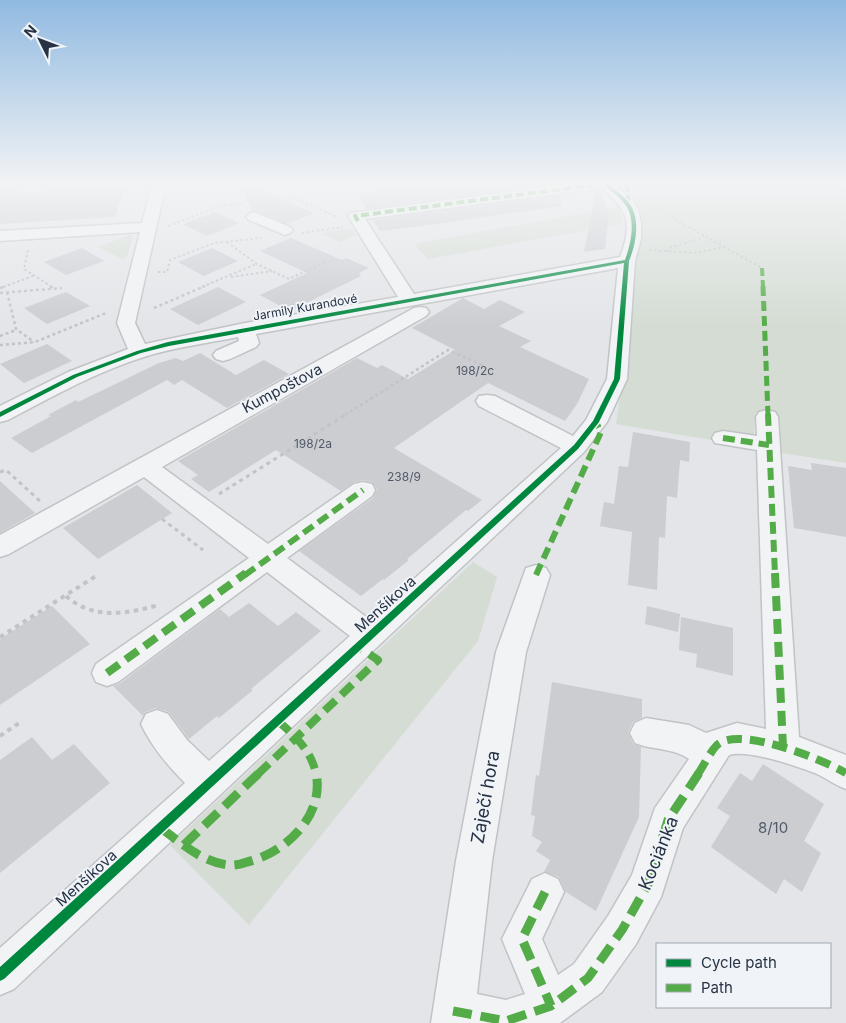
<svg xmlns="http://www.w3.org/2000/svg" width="846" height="1023" viewBox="0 0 846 1023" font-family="Inter,sans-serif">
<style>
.green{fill:#d4dcd3}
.building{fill:#cbcdd1}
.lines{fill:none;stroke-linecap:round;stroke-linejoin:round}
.minor-casing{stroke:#c1c3c6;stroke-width:3}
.path-far3{stroke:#c1c3c8;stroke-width:2;stroke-dasharray:2.5 2.5;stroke-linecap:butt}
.path-far2{stroke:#c1c3c8;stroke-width:2.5;stroke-dasharray:3 3;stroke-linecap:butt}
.path-far1{stroke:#c1c3c8;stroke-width:3;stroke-dasharray:4 4;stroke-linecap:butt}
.path{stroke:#c1c3c8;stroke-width:4;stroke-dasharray:4.5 4.5;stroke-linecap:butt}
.minor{fill:#f2f3f5;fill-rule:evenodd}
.quiet-far4{stroke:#53ac47;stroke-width:4;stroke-dasharray:8 4;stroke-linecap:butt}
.quiet-far3{stroke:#53ac47;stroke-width:5;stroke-dasharray:10 5;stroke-linecap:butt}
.quiet-far2{stroke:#53ac47;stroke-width:6;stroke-dasharray:12 6;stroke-linecap:butt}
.quiet-far1{stroke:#53ac47;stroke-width:8;stroke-dasharray:15 8;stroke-linecap:butt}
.quiet{stroke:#53ac47;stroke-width:9;stroke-dasharray:19 9;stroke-linecap:butt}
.cycleway-casing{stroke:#f0f4f8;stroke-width:3}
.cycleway{fill:#00873e;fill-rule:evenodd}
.labels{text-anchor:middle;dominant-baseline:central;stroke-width:4;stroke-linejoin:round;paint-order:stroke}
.far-street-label{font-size:12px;fill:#273344;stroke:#f0f4f8}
.number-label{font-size:12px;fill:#515a68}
.street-label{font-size:15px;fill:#273344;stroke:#f0f4f8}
.near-number-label{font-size:15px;fill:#515a68}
.near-street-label{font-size:18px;fill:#273344;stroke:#f0f4f8}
</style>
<rect width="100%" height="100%" fill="#e3e5e8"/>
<g class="green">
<path d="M634 184H846V463L776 452 775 416 755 413 754 436 718 430 717 441 616 424 630 327 640 221 635 208Z"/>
<path d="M618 207 621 212 622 224 428 259 414 244Z"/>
<path d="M352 228 356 235 340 242 321 234 329 231Z"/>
<path d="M130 235H133L127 257 122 259 98 247Z"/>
<path d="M473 562 497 577 478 641 249 925 170 845Z"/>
</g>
<g class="building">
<path d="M241 184H244L314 213 287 224 255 210 252 211Z"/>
<path d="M434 184H553L366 209 357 194Z"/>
<path d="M125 187 115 217 0 224V194Z"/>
<path d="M600 190 609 216 605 249 584 252 596 191Z"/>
<path d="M561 195V206L422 226 380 231 373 220Z"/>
<path d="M215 212 239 223 207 236 183 224Z"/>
<path d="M291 238 342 260 346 258 369 268 359 273 361 276 290 311 260 295 307 273 260 251Z"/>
<path d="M82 248 104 261 66 275 44 262Z"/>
<path d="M212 248 238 261 204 276 178 262Z"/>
<path d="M218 287 246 302 198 325 170 309Z"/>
<path d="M66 292 90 306 47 324 24 308Z"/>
<path d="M463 298 484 309 500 300 525 312 499 326 531 341 520 347 589 379 577 404 565 421 488 383 394 448 482 500 468 511 466 510 407 559 409 560 384 580 383 579 361 596 299 551 373 498 377 489 372 482 363 480 354 482 341 491 276 450 209 492 191 479 198 475 178 461 357 358 377 368 382 365 408 379 455 350 412 328Z"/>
<path d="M47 344 72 361 24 383 0 364Z"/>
<path d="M200 353 236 375 264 360 289 374 227 408 182 380 174 385 167 380 32 453 11 438 51 416 48 415 76 400 78 402 159 363 176 358 183 361Z"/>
<path d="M633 432 690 442 689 462 680 460 677 498 667 496 665 538 659 537 657 590 628 585 632 532 600 526 604 502 614 504 619 466 628 467Z"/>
<path d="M811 463 846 468V537L794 528 788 466 812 470Z"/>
<path d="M0 481 35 513 0 533Z"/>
<path d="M137 485 172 513 98 559 63 528Z"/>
<path d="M249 603 278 626 296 612 321 631 251 689 253 690 219 718 217 716 189 739 169 712 156 708 145 712 143 716 113 686 119 684 220 609 229 617Z"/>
<path d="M52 606 90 644 0 705V639Z"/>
<path d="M647 606 680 614 678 632 645 624Z"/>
<path d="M681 617 733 628V676L696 667 697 654 679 650Z"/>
<path d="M552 682 642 699V718L633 722 628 732 633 744 641 747 639 817 596 911 566 892 559 877 544 872 550 860 536 851 542 842 532 836 535 816 531 815 536 775 539 776Z"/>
<path d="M32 737 52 760 74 744 110 783 0 873V760Z"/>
<path d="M763 764 824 804 804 841 821 853 802 892 784 879 776 894 711 847 730 816 717 808 740 773 752 781Z"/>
</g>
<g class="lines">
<defs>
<g id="minor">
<path d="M0 184H19L17 187 0 189Z"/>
<path d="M152 184H166L135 323 145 344 245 323 398 297 348 216 350 213 568 184H614L632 200 638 209 641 223V239L635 261 627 379 607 422 584 452 14 989 0 995V948L185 783C167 765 152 747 141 724L146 714 157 710 168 714 187 740 209 761 350 636 267 572 118 682 107 686 96 682 92 673 96 664 249 558 144 477 9 554 0 557V535L414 308 420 307 426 308 429 312 426 316 162 467 268 544 354 484 363 482 372 484 375 490 372 496 287 558 369 619 561 448 479 406 476 401 479 396 487 395 495 396 573 436 586 420 607 379 618 268 256 334 259 343 256 347 230 359 223 361 216 359 213 355 216 351 239 341 238 337C208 343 177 347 147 356 98 371 53 396 8 420L0 422V406L68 372 128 349 117 323 140 232 0 241V231L142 223ZM602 188C628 210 633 224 620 257L414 294 365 219Z"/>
<path d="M254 212 290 227 293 230 290 233 285 235 249 220 246 217 249 214Z"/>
<path d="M767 410 775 412 778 417 799 737 846 755V789C835 785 826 778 815 773 796 766 748 749 729 755L683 828 661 897 636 944 602 992 560 1023H431L456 861 496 652 526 568 536 565 546 568 550 575 526 652 492 861 477 994 506 1000 525 994 502 939 532 879 545 873 558 879 564 892 542 939 558 975 574 964 608 916 632 875 655 808 689 759C674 748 652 750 635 743L630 733 635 723 646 718 689 725 706 733 737 723 766 729 757 450 715 443 712 438 715 433 723 431 757 436 756 417 759 412Z"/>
</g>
</defs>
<use href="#minor" class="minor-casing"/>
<g class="path-far3">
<path d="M262 202 296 199 339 218"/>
<path d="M649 205 762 268"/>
<path d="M168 226 220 206 243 204"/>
<path d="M302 233 343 227"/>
<path d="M227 242 257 264 289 279 325 262"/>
<path d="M28 250 24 269 52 287"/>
<path d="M649 250 695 253 724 247"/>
<path d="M667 252 669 248 704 237"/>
<path d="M158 272H167L170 260 214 243 261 238"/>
<path d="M231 277 272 271"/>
<path d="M3 287 33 276"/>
<path d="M202 287 256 264"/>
</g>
<g class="path-far2">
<path d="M50 286 53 288"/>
<path d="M0 288 6 286"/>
<path d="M7 292 16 329 34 342"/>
<path d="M0 293 62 288"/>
<path d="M154 308 205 286"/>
<path d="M0 336 16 330"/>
<path d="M0 345 35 342 106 313"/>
<path d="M345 415 448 350 482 365 476 369"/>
</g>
<g class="path-far1">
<path d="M0 472 6 470 40 501"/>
<path d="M219 494 347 414"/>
<path d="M162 519 203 550"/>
</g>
<g class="path">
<path d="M66 596C93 620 126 614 159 605"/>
<path d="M0 637 96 576"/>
<path d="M0 736 19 723"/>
</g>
<use href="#minor" class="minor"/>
<g class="quiet-far4">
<path d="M627 184 628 204"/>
<path d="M358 221 355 216 602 184"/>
<path d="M762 268 763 287"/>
</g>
<path class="quiet-far3" d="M763 286 768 415"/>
<g class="quiet-far2">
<path d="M768 414 775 575"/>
<path d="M723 438 769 445"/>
<path d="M245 575 363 490"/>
<path d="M536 575 601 432 596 422"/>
</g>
<g class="quiet-far1">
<path d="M775 573 783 747"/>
<path d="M107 673 246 573"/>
<path d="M278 721C296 737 311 750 316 774"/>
<path d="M258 774 378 660 359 647"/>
<path d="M698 774C704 765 710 752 717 745 738 725 824 760 846 773"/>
</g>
<g class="quiet">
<path d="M161 828C181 843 202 862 228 865 234 866 241 864 247 862 285 853 325 816 316 773"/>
<path d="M184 845 259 773"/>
<path d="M545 892 522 939 551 1006"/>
<path d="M453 1011 506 1021 551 1006 588 978 622 930 648 884 668 820 699 773"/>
</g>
<defs>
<path id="cycleway" d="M604 184H609C615 190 624 196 629 203 641 219 636 244 629 261L620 379 599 422 578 449 4 979 0 981V967L574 445 593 421 614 379 624 263 169 346 141 353 77 377 0 417V412L73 375 137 351 168 342 625 260C631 243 637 218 624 203 619 196 610 191 604 184Z"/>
</defs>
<use href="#cycleway" class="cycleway-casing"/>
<use href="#cycleway" class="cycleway"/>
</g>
<linearGradient id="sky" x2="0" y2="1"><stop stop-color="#91bae1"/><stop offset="0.56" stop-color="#f2f3f5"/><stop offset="1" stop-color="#f2f3f5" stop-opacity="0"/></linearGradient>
<rect width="846" height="327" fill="url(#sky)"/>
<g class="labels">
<g class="far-street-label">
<text transform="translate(305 307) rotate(-10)">Jarmily Kurandové</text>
</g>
<g class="number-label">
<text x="475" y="370">198/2c</text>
<text x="313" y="443">198/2a</text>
<text x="404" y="476">238/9</text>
</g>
<g class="street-label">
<text transform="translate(282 388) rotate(-28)">Kumpoštova</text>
<text transform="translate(385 604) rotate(-42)">Menšíkova</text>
<text transform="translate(86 878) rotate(-42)">Menšíkova</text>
</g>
<g class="near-number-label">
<text x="773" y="827">8/10</text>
</g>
<g class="near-street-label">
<text transform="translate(485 797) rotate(-80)">Zaječí hora</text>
<text transform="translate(658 853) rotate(-68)">Kociánka</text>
</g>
</g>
<rect x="656" y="943" width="175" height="65" fill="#f0f4f8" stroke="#a0a7b0"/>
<rect x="666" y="959" width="25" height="8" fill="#00873e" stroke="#a0a7b0"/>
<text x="701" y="968" font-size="15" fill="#273344">Cycle path</text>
<rect x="666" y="984" width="25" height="8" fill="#53ac47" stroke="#a0a7b0"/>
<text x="701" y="993" font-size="15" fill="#273344">Path</text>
<g transform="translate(40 40) rotate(312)" stroke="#f0f4f8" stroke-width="4" paint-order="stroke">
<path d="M0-4L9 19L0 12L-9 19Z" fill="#273344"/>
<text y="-8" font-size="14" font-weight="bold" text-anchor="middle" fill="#273344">N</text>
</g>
</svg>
